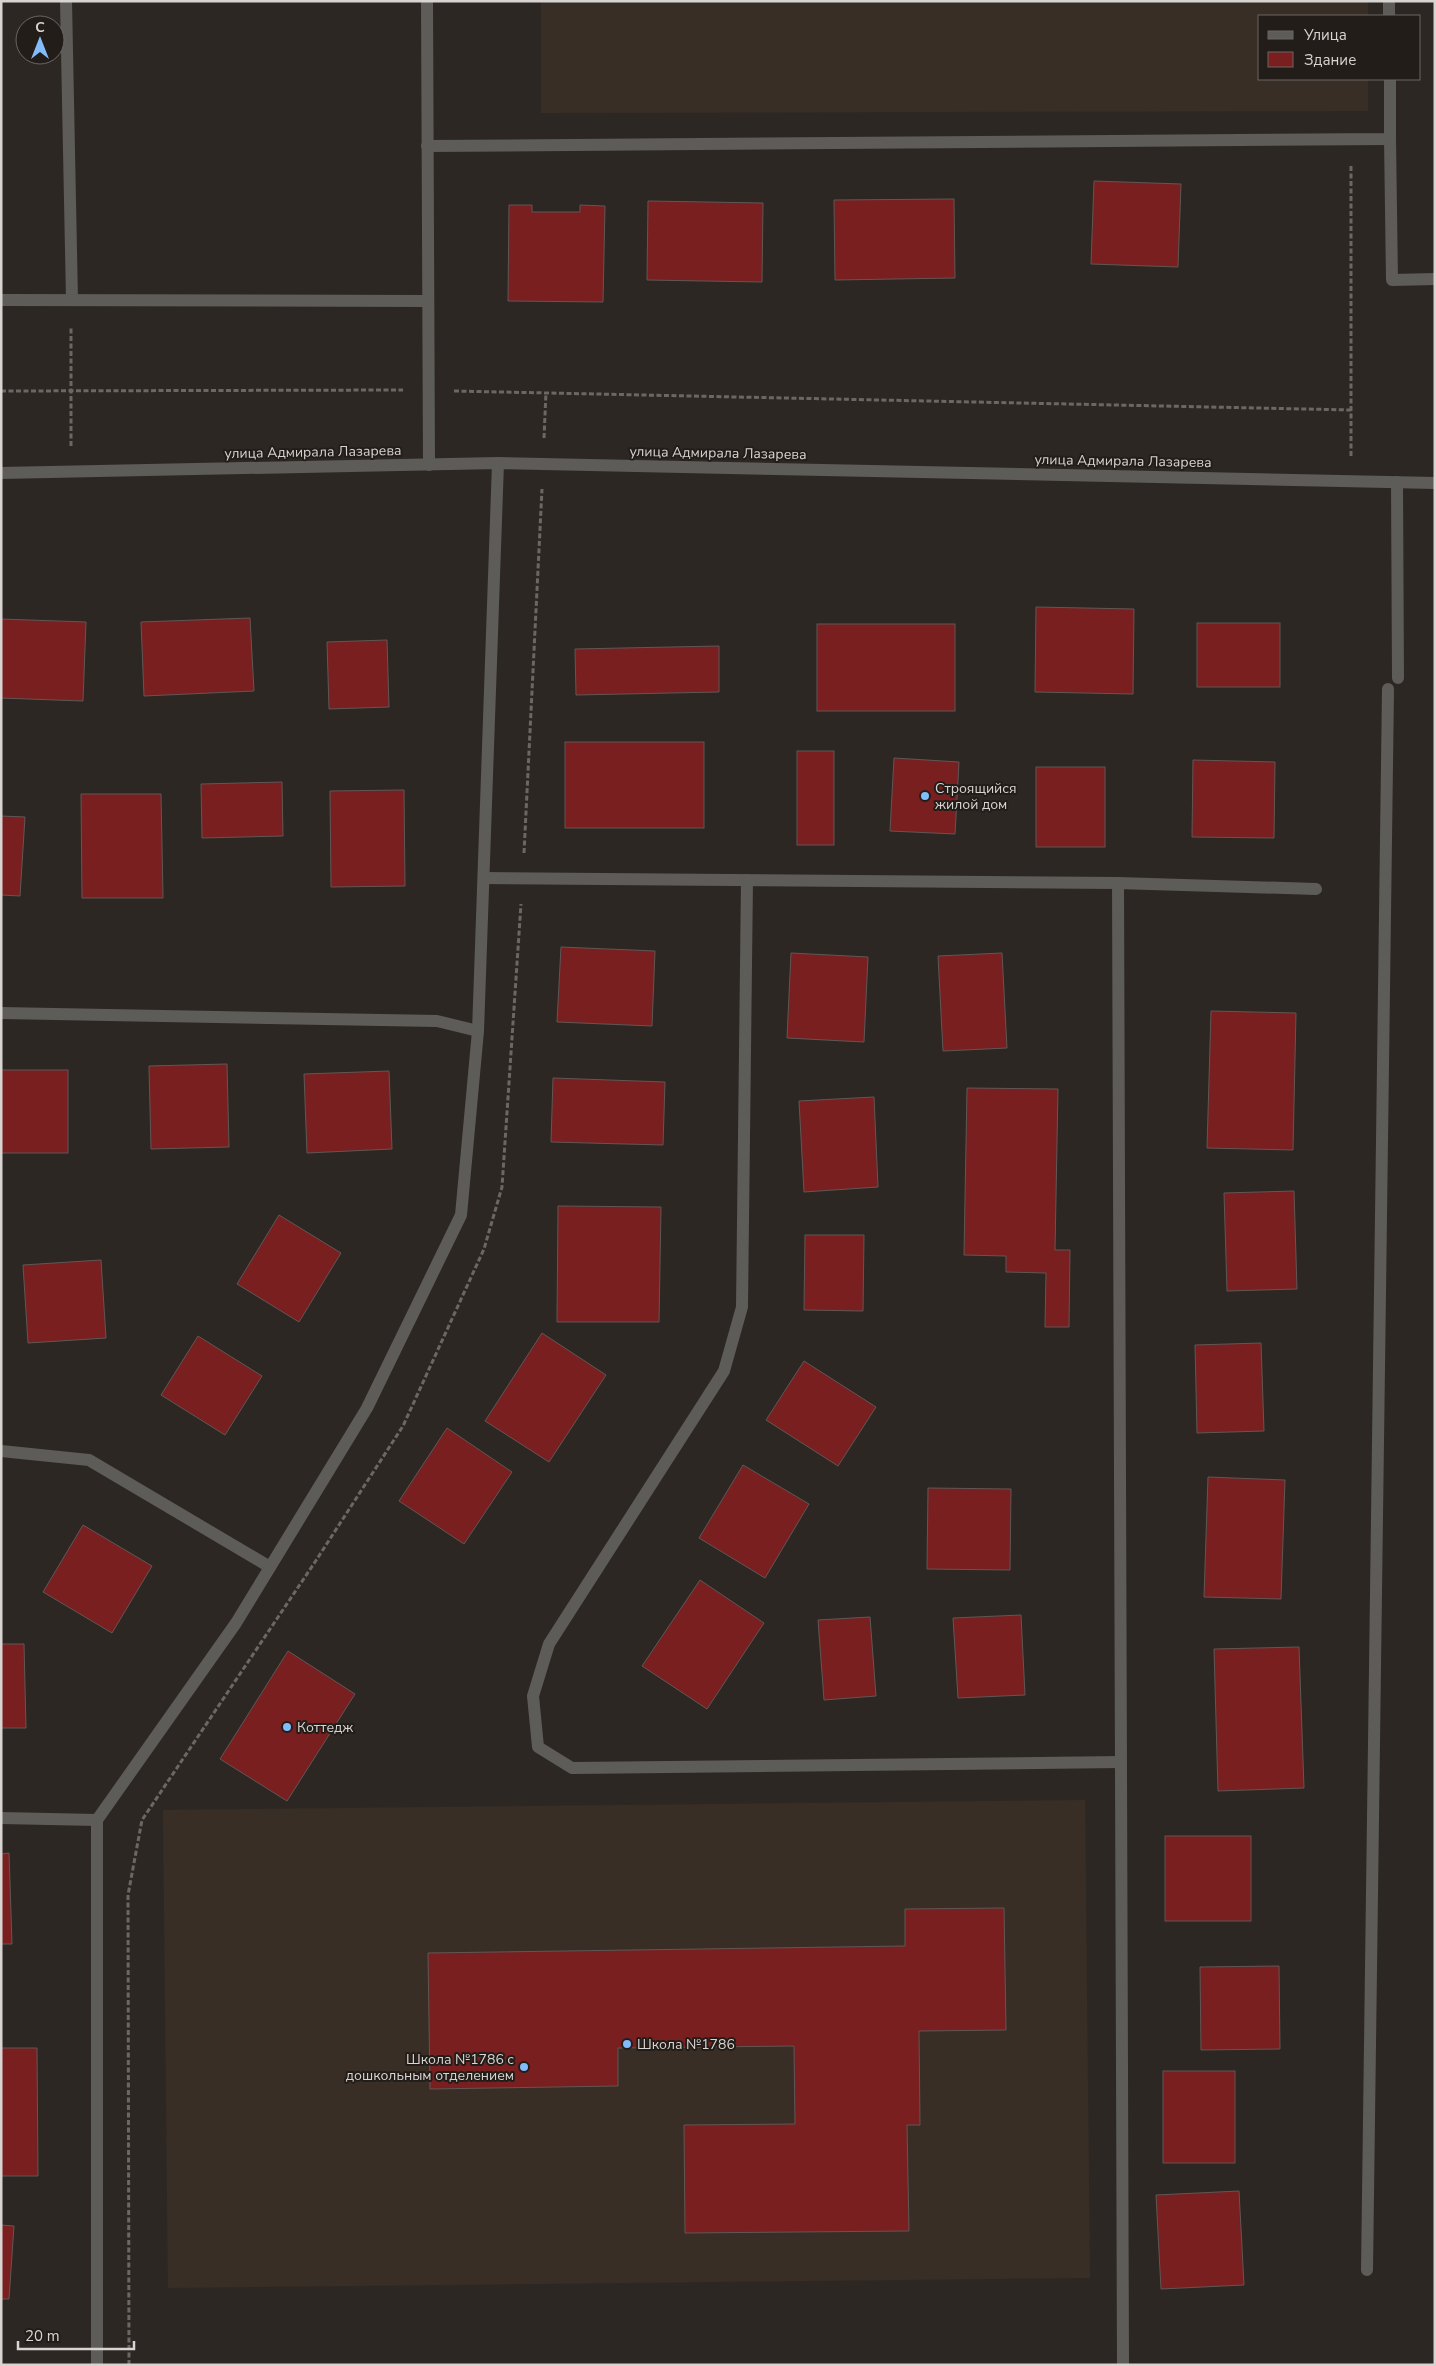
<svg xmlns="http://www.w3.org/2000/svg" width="1436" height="2366" viewBox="0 0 1436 2366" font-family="'Nunito Sans',sans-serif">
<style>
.built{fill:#392e26}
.building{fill:#791f20;stroke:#605756}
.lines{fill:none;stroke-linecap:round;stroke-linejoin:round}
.path{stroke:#6c6764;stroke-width:3;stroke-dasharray:5 2.5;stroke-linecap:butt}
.service{stroke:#5d5c59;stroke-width:12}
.minor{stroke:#5d5c59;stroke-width:12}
.poi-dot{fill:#83bcfb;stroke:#231d19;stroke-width:2}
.labels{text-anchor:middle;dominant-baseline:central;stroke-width:4;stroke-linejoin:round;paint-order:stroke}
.street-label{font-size:14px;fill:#d8d4d1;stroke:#231d19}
.poi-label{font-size:14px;fill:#d8d4d1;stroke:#231d19;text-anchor:start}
</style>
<rect width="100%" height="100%" fill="#2d2723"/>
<g class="built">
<path d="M541 1H1368V16H1260V79H1368V111L541 113Z"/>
<path d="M1085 1800 1090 2278 168 2288 163 1810Z"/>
</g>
<g class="building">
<path d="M1094 181 1181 184 1178 267 1091 264Z"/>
<path d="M954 199 955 278 835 280 834 200Z"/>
<path d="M648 201 763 203 762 282 647 280Z"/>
<path d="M509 205H532V212H580V205L605 206 603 302 508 301Z"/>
<path d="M1036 607 1134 609 1133 694 1035 692Z"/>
<path d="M250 618 254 691 144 696 141 622Z"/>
<path d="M1 619 86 622 83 701 1 698Z"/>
<rect x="1197" y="623" width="83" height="64"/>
<rect x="817" y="624" width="138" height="87"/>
<path d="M387 640 389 707 329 709 327 642Z"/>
<path d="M719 646V692L576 695 575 649Z"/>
<rect x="565" y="742" width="139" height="86"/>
<rect x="797" y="751" width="37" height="94"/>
<path d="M894 758 959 762 955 834 890 831Z"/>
<path d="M1193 760 1275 762 1274 838 1192 837Z"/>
<rect x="1036" y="767" width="69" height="80"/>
<path d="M282 782 283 836 202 838 201 784Z"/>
<path d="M404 790 405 886 331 887 330 791Z"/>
<path d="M81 794H161L163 898H82Z"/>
<path d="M1 816 25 817 20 896 1 895Z"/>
<path d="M561 947 655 951 652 1026 557 1022Z"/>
<path d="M791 953 868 957 864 1042 787 1038Z"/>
<path d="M1002 953 1007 1048 943 1051 938 956Z"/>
<path d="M1211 1011 1296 1013 1293 1150 1207 1148Z"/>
<path d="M227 1064 229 1147 151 1149 149 1066Z"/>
<rect x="1" y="1070" width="67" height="83"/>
<path d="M389 1071 392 1149 307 1153 304 1074Z"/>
<path d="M553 1078 665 1082 663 1145 551 1142Z"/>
<path d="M967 1088 1058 1089 1055 1250H1070L1069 1327H1045L1046 1273 1006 1272V1256L964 1255Z"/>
<path d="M874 1097 878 1187 804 1192 799 1101Z"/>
<path d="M1294 1191 1297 1289 1227 1291 1224 1193Z"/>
<path d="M558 1206 661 1207 659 1322H557Z"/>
<path d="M279 1215 341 1253 299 1322 237 1284Z"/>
<path d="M805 1235H864L863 1311 804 1310Z"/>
<path d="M101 1260 106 1338 28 1343 23 1265Z"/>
<path d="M542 1333 606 1375 549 1462 485 1421Z"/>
<path d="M198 1336 262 1376 225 1435 161 1395Z"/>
<path d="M1261 1343 1264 1431 1197 1433 1195 1345Z"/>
<path d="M804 1361 876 1407 838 1466 766 1420Z"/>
<path d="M447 1428 512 1472 464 1544 399 1501Z"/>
<path d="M743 1465 809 1504 765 1578 699 1538Z"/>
<path d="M1208 1477 1285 1480 1281 1599 1204 1597Z"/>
<path d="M928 1488 1011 1489 1010 1570 927 1569Z"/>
<path d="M83 1525 152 1566 112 1633 43 1592Z"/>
<path d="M700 1580 764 1623 707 1709 642 1666Z"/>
<path d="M1021 1615 1025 1695 958 1698 953 1618Z"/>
<path d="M870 1617 876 1696 824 1700 818 1620Z"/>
<path d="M1 1644H24L26 1728H1Z"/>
<path d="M1299 1647 1304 1788 1218 1791 1214 1649Z"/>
<path d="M288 1651 355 1694 287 1801 220 1759Z"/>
<rect x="1165" y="1836" width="86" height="85"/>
<path d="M9 1853 12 1944H1V1854Z"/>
<path d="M1004 1908 1006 2030 919 2031 920 2125H907L909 2231 685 2233 684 2125 795 2124 794 2046 618 2048V2086L430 2089 428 1953 905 1946V1909Z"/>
<path d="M1279 1966 1280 2049 1201 2050 1200 1967Z"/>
<path d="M1 2048H37L38 2176H1Z"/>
<rect x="1163" y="2071" width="72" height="92"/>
<path d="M1239 2191 1244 2285 1161 2289 1156 2195Z"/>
<path d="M1 2225 14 2226 9 2299H1Z"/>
</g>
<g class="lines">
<g class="path">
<path d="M1 391 403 390"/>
<path d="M454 391 1351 410"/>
<path d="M544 438 546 392"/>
<path d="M71 446V327"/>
<path d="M1351 456V164"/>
<path d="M524 853 542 489"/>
<path d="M129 2365 128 1895 142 1820 315 1562 403 1426 484 1249 502 1187 521 904"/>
</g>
<g class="service">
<path d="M66 1 72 300"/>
<path d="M427 1 429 465"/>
<path d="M1389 1V16"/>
<path d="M1390 139 1392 280 1435 279"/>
<path d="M427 146 1390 139V79"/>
<path d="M1 300 427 301"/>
<path d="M1397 482 1398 678"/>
<path d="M1 1451 89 1460 270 1567"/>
<path d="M1367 2270 1388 689"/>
</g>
<g class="minor">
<path d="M1 473 498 463 1435 483"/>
<path d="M484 878 1118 883 1316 889"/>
<path d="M747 880 742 1307 724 1371 549 1644 533 1696 538 1747 572 1768 1121 1762"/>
<path d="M1118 883 1123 2365"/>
<path d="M1 1013 437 1021 478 1031"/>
<path d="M1 1818 97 1820"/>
<path d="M97 2365V1820L236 1623 367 1408 461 1215 478 1031 498 463"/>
</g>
</g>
<g class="poi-dot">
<circle cx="925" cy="796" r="5"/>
<circle cx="287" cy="1727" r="5"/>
<circle cx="627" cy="2044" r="5"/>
<circle cx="524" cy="2067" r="5"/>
</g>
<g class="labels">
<g class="street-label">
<text transform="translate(313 452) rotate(-1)">улица Адмирала Лазарева</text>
<text transform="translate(718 453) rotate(1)">улица Адмирала Лазарева</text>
<text transform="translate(1123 461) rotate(1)">улица Адмирала Лазарева</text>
</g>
<g class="poi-label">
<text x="935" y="788">Строящийся<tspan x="935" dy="16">жилой дом</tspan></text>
<text x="297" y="1727">Коттедж</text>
<text x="637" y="2044">Школа №1786</text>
<text x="514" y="2059" text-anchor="end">Школа №1786 с<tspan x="514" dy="16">дошкольным отделением</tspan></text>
</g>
</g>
<rect width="1436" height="2366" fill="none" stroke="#d8d4d1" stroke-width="5"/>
<rect x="1258" y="15" width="162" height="65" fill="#231d19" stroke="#6b6663"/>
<rect x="1268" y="31" width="25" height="8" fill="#5d5c59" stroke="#6b6663"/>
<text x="1304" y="40" font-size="15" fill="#d8d4d1">Улица</text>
<rect x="1268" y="52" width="25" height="15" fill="#791f20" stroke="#6b6663"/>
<text x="1304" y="65" font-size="15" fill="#d8d4d1">Здание</text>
<g transform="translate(40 40)"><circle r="24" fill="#231d19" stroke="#6b6663"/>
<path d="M0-4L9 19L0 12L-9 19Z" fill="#83bcfb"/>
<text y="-8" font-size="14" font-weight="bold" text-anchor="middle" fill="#d8d4d1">С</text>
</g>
<path d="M18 2341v8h116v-8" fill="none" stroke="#d8d4d1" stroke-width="2.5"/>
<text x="25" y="2341" font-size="15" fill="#d8d4d1" stroke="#231d19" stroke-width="4" paint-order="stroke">20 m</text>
</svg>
